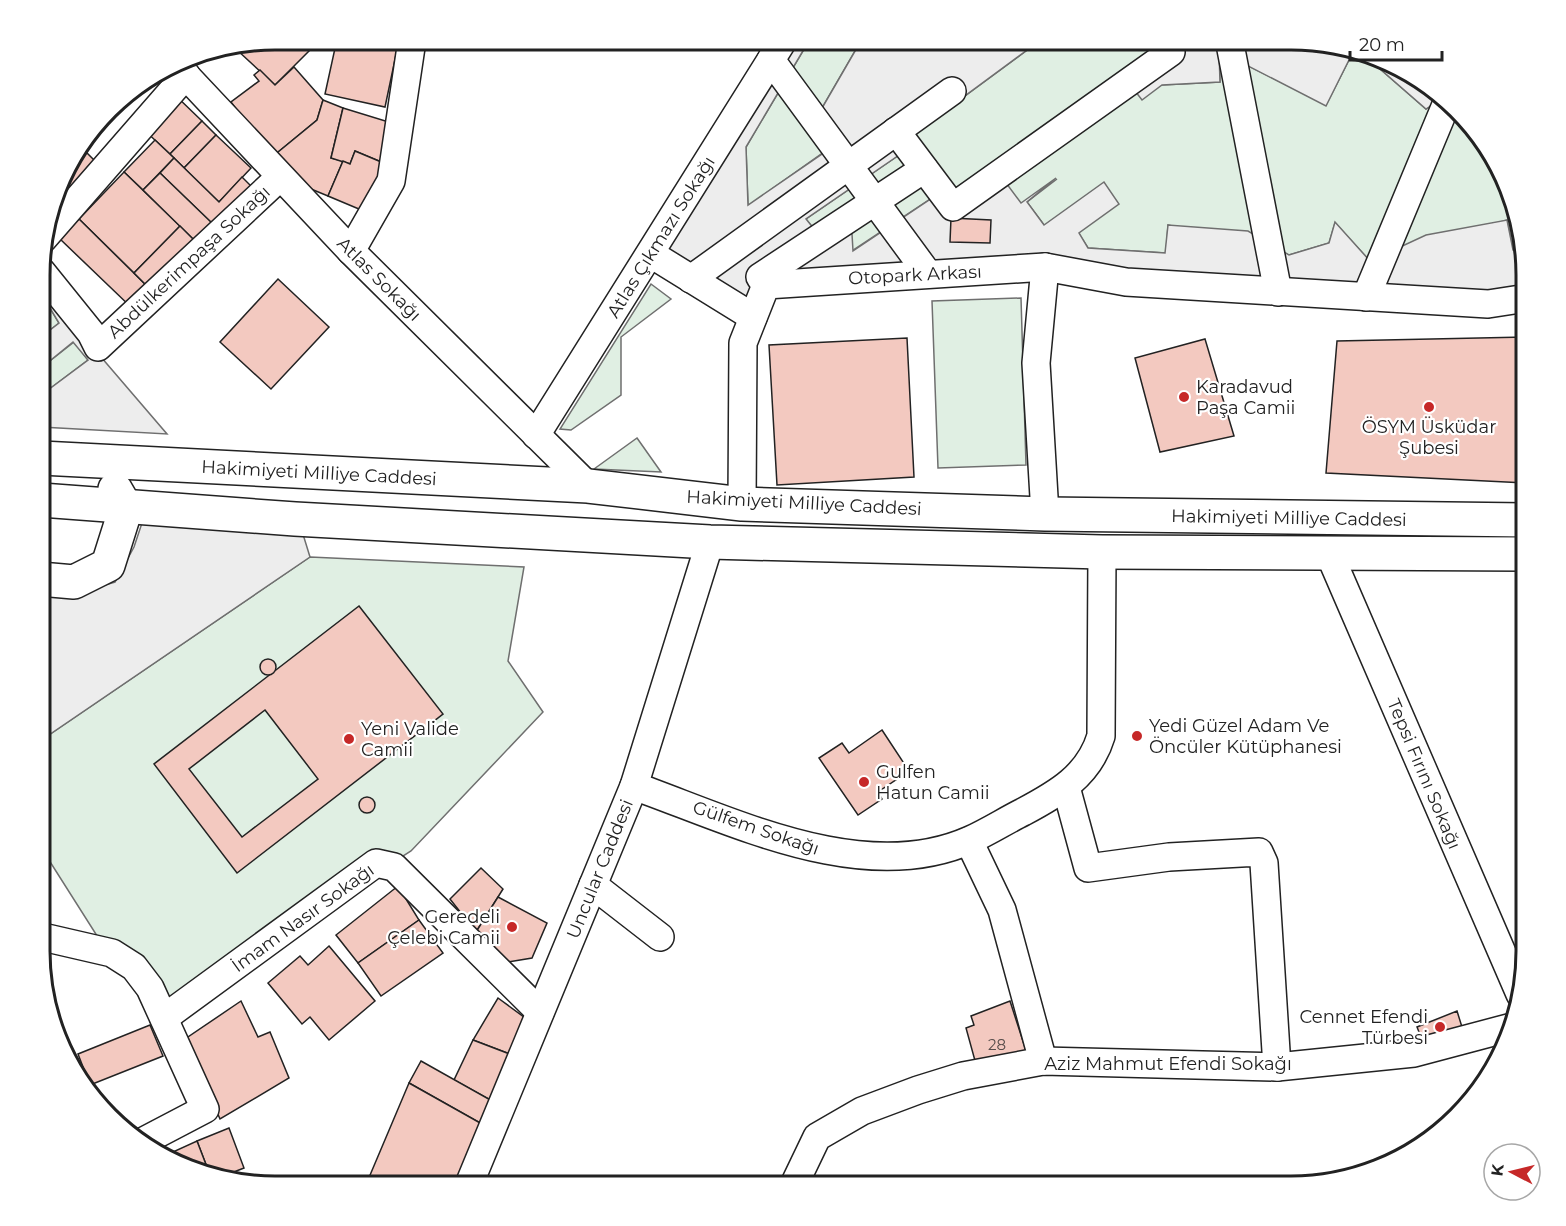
<svg xmlns="http://www.w3.org/2000/svg" width="1566" height="1226" viewBox="0 0 1566 1226" font-family="Montserrat,sans-serif">
<style>
.green{fill:#e0efe3;stroke:#6f6f6f;stroke-width:1.5}
.parking{fill:#ededed;stroke:#6f6f6f;stroke-width:1.5;fill-rule:evenodd}
.building{fill:#f3c9c0;stroke:#222;stroke-width:1.5;fill-rule:evenodd}
.lines{fill:none;stroke-linecap:round;stroke-linejoin:round}
.street-casing{stroke:#222;stroke-width:30}
.primary-casing{stroke:#222;stroke-width:36}
.street{stroke:#fff;stroke-width:27}
.primary{stroke:#fff;stroke-width:33}
.poi-dot{fill:#c62828;stroke:#fff;stroke-width:2}
.labels{text-anchor:middle;dominant-baseline:central;stroke-width:4.5;stroke-linejoin:round;paint-order:stroke}
.number-label{font-size:15px;fill:#564c4a}
.street-label{font-size:18px;fill:#222;stroke:#fff}
.poi-label{font-size:18px;fill:#222;stroke:#fff;text-anchor:start}
.rim{fill:none;stroke:#222;stroke-width:3}
</style>
<rect width="100%" height="100%" fill="#fff"/>
<g class="green">
<path d="M810 39H862L818 115 838 142 748 206 746 147Z"/>
<path d="M1042 39H1169L1162 85 1220 82 1219 51 1326 105 1349 60 1372 62 1426 109 1445 96 1447 98 1509 184 1522 249 1513 250 1507 220 1370 261 1335 223 1329 243 1289 255 1168 225 1166 253 1088 248 1079 234 1044 225 1027 202 1057 179 1021 204 953 199 908 138Z"/>
<path d="M905 151 935 196 852 251 818 234 806 219Z"/>
<path d="M651 284 671 299 621 337V395L571 430 560 429Z"/>
<path d="M41 293 59 323 41 337Z"/>
<path d="M1021 298 1026 465 938 468 932 301Z"/>
<path d="M74 342 88 360 48 390 41 388V368Z"/>
<path d="M637 438 661 472 594 469Z"/>
<path d="M310 557 524 567 508 661 543 712 411 851 170 1005 99 939 40 846V741Z"/>
</g>
<g class="parking">
<path d="M793 39H810L746 147 748 205 838 143 818 115 862 39H1042L908 138 953 199 995 168 1021 203 1056 178 1027 202 1044 225 1104 182 1119 204 1079 233 1088 248 1165 253 1168 225 1248 231 1289 255 1329 243 1335 222 1370 261 1426 235 1507 220 1513 250 1522 249 1527 283 1484 298 1127 275 760 277 749 305 659 252ZM905 151 935 196 853 251 852 234H818L806 219Z"/>
<path d="M1169 39H1306L1381 57 1445 96 1426 109 1372 62 1349 60 1326 106 1219 51 1220 82 1162 85 1142 100 1132 87Z"/>
<path d="M41 284 95 350 167 434 41 427V388L48 390 88 360 73 342 41 368V337L59 323 41 293Z"/>
<path d="M142 523 302 531 310 557 40 741V592L78 593 115 582 134 547Z"/>
</g>
<g class="building">
<path d="M275 39H321L275 85 237 50 242 44Z"/>
<path d="M337 39 397 50 385 107 325 94Z"/>
<path d="M358 39H408L406 49Z"/>
<path d="M294 67 323 100 317 120 272 157 231 102 259 81 254 75 260 70 275 85Z"/>
<path d="M174 94 202 121 170 154 142 128Z"/>
<path d="M323 100 343 108 331 158 343 161 328 196 294 182 272 157 317 120Z"/>
<path d="M343 108 392 123 386 164 355 151 350 164 331 158Z"/>
<path d="M202 121 216 135 184 168 170 154Z"/>
<path d="M216 135 251 168 219 202 184 168Z"/>
<path d="M155 140 174 158 143 190 124 172Z"/>
<path d="M80 146 97 163 58 200 70 157Z"/>
<path d="M355 151 386 164 366 212 328 196 343 161 350 164Z"/>
<path d="M174 158 219 202 242 177 257 192 219 230 160 173Z"/>
<path d="M124 172 180 226 134 273 79 219Z"/>
<path d="M160 173 215 226 198 244 143 190Z"/>
<path d="M951 218 991 220 990 243 950 242Z"/>
<path d="M79 219 152 291 134 310 60 239Z"/>
<path d="M180 226 198 244 152 291 134 273Z"/>
<path d="M278 279 329 327 271 389 220 342Z"/>
<path d="M1527 337V483L1326 473 1337 341Z"/>
<path d="M907 338 914 477 777 485 769 345Z"/>
<path d="M1205 339 1234 436 1160 452 1135 358Z"/>
<path d="M359 606 443 714 237 873 154 764ZM265 710 318 779 242 837 189 769Z"/>
<circle cx="268" cy="667" r="8"/>
<path d="M882 730 909 771 878 792 882 799 858 815 819 758 842 743 849 753Z"/>
<circle cx="367" cy="805" r="8"/>
<path d="M481 868 503 889 476 932 450 899Z"/>
<path d="M398 886 419 920 358 963 336 935Z"/>
<path d="M498 897 547 923 532 958 508 962 476 932Z"/>
<path d="M419 920 443 953 381 996 358 963Z"/>
<path d="M329 946 375 1001 329 1040 310 1017 302 1024 268 983 300 956 308 965Z"/>
<path d="M498 998 528 1020 515 1056 473 1040Z"/>
<path d="M241 1001 258 1037 270 1032 289 1078 220 1119 185 1039Z"/>
<path d="M1010 1001 1029 1060 977 1068 966 1028 974 1025 971 1016Z"/>
<path d="M1457 1011 1462 1027 1423 1042 1417 1027Z"/>
<path d="M150 1025 163 1056 90 1085 78 1054Z"/>
<path d="M473 1040 515 1056 494 1102 454 1080Z"/>
<path d="M421 1061 494 1102 482 1124 409 1083Z"/>
<path d="M409 1083 482 1124 458 1187H365Z"/>
<path d="M229 1128 244 1168 221 1177 210 1175 197 1141Z"/>
<path d="M197 1141 210 1175 185 1169 164 1156Z"/>
</g>
<g class="lines">
<defs>
<g id="street">
<path d="M1229 39 1278 292"/>
<path d="M771 60 928 274"/>
<path d="M176 65 351 251 588 486"/>
<path d="M896 131 953 207 1171 52 1162 39"/>
<path d="M43 239 186 75"/>
<path d="M351 251 391 181 411 47 415 39"/>
<path d="M651 254 753 317"/>
<path d="M41 271 91 333 98 347 280 177"/>
<path d="M691 279 952 91"/>
<path d="M766 285 760 277 924 169"/>
<path d="M1366 297 1448 100"/>
<path d="M536 435 784 39"/>
<path d="M742 504 743 343 766 285 1045 267 1126 282 1488 304 1527 298"/>
<path d="M1045 514 1036 363 1045 267"/>
<path d="M1329 553 1520 994"/>
<path d="M634 786C735 822 864 887 970 840 988 832 1005 821 1023 812 1057 794 1089 776 1101 736L1102 552"/>
<path d="M1066 787 1088 868 1169 857 1259 852 1264 863 1277 1067"/>
<path d="M969 841 1002 910 1043 1061"/>
<path d="M593 885 660 937"/>
<path d="M47 938 112 953 134 967 150 988 205 1109 142 1142"/>
<path d="M164 1018 376 863 394 867 540 1012"/>
<path d="M468 1187 634 786 710 542"/>
<path d="M793 1187 817 1137 862 1111 918 1090 963 1076 1043 1061 1277 1067 1414 1053 1512 1027"/>
</g>
<g id="primary">
<path d="M41 458 588 486 742 504 1045 514 1527 520"/>
<path d="M41 500 295 519 710 542 1102 552 1527 554"/>
<path d="M40 579 74 582 108 565 126 508 115 489"/>
</g>
</defs>
<use href="#street" class="street-casing"/>
<use href="#primary" class="primary-casing"/>
<use href="#street" class="street"/>
<use href="#primary" class="primary"/>
</g>
<g class="poi-dot">
<circle cx="1184" cy="397" r="6"/>
<circle cx="1429" cy="407" r="6"/>
<circle cx="1137" cy="736" r="6"/>
<circle cx="349" cy="739" r="6"/>
<circle cx="864" cy="782" r="6"/>
<circle cx="512" cy="927" r="6"/>
<circle cx="1440" cy="1027" r="6"/>
</g>
<g class="labels">
<g class="number-label">
<text x="997" y="1044">28</text>
</g>
<g class="street-label">
<text transform="translate(661 237) rotate(-58)">Atlas Çıkmazı Sokağı</text>
<text transform="translate(189 262) rotate(-43)">Abdülkerimpaşa Sokağı</text>
<text transform="translate(915 275) rotate(-3)">Otopark Arkası</text>
<text transform="translate(379 279) rotate(45)">Atlas Sokağı</text>
<text transform="translate(319 473) rotate(3)">Hakimiyeti Milliye Caddesi</text>
<text transform="translate(804 503) rotate(3)">Hakimiyeti Milliye Caddesi</text>
<text transform="translate(1289 518) rotate(1)">Hakimiyeti Milliye Caddesi</text>
<text transform="translate(1424 774) rotate(67)">Tepsi Fırını Sokağı</text>
<text transform="translate(756 828) rotate(19)">Gülfem Sokağı</text>
<text transform="translate(600 869) rotate(-68)">Uncular Caddesi</text>
<text transform="translate(303 918) rotate(-36)">İmam Nasır Sokağı</text>
<text x="1168" y="1064">Aziz Mahmut Efendi Sokağı</text>
</g>
<g class="poi-label">
<text x="1196" y="387">Karadavud<tspan x="1196" dy="21">Paşa Camii</tspan></text>
<text x="1429" y="427" text-anchor="middle">ÖSYM Üsküdar<tspan x="1429" dy="21">Şubesi</tspan></text>
<text x="1149" y="726">Yedi Güzel Adam Ve<tspan x="1149" dy="21">Öncüler Kütüphanesi</tspan></text>
<text x="361" y="729">Yeni Valide<tspan x="361" dy="21">Camii</tspan></text>
<text x="876" y="772">Gulfen<tspan x="876" dy="21">Hatun Camii</tspan></text>
<text x="500" y="917" text-anchor="end">Geredeli<tspan x="500" dy="21">Çelebi Camii</tspan></text>
<text x="1428" y="1017" text-anchor="end">Cennet Efendi<tspan x="1428" dy="21">Türbesi</tspan></text>
</g>
</g>
<path d="M0 0H1566V1226H0ZM275 50H1291A225 225 0 0 1 1516 275V951A225 225 0 0 1 1291 1176H275A225 225 0 0 1 50 951V275A225 225 0 0 1 275 50Z" fill="#fff" fill-rule="evenodd"/>
<path class="rim" d="M275 50H1291A225 225 0 0 1 1516 275V951A225 225 0 0 1 1291 1176H275A225 225 0 0 1 50 951V275A225 225 0 0 1 275 50Z"/>
<g transform="translate(1512 1172) rotate(277)"><circle r="28" fill="#ffffff" stroke="#a7a7a7" stroke-width="1.5"/>
<path d="M0-4.5L10 22L0 15L-10 22Z" fill="#c62828"/>
<text y="-9" font-size="16" font-weight="bold" text-anchor="middle" fill="#222222">K</text>
</g>
<path d="M1350 51v9h92v-9" fill="none" stroke="#222222" stroke-width="3"/>
<text x="1359" y="51" font-size="18" fill="#222222" stroke="#ffffff" stroke-width="4.5" paint-order="stroke">20 m</text>
</svg>
